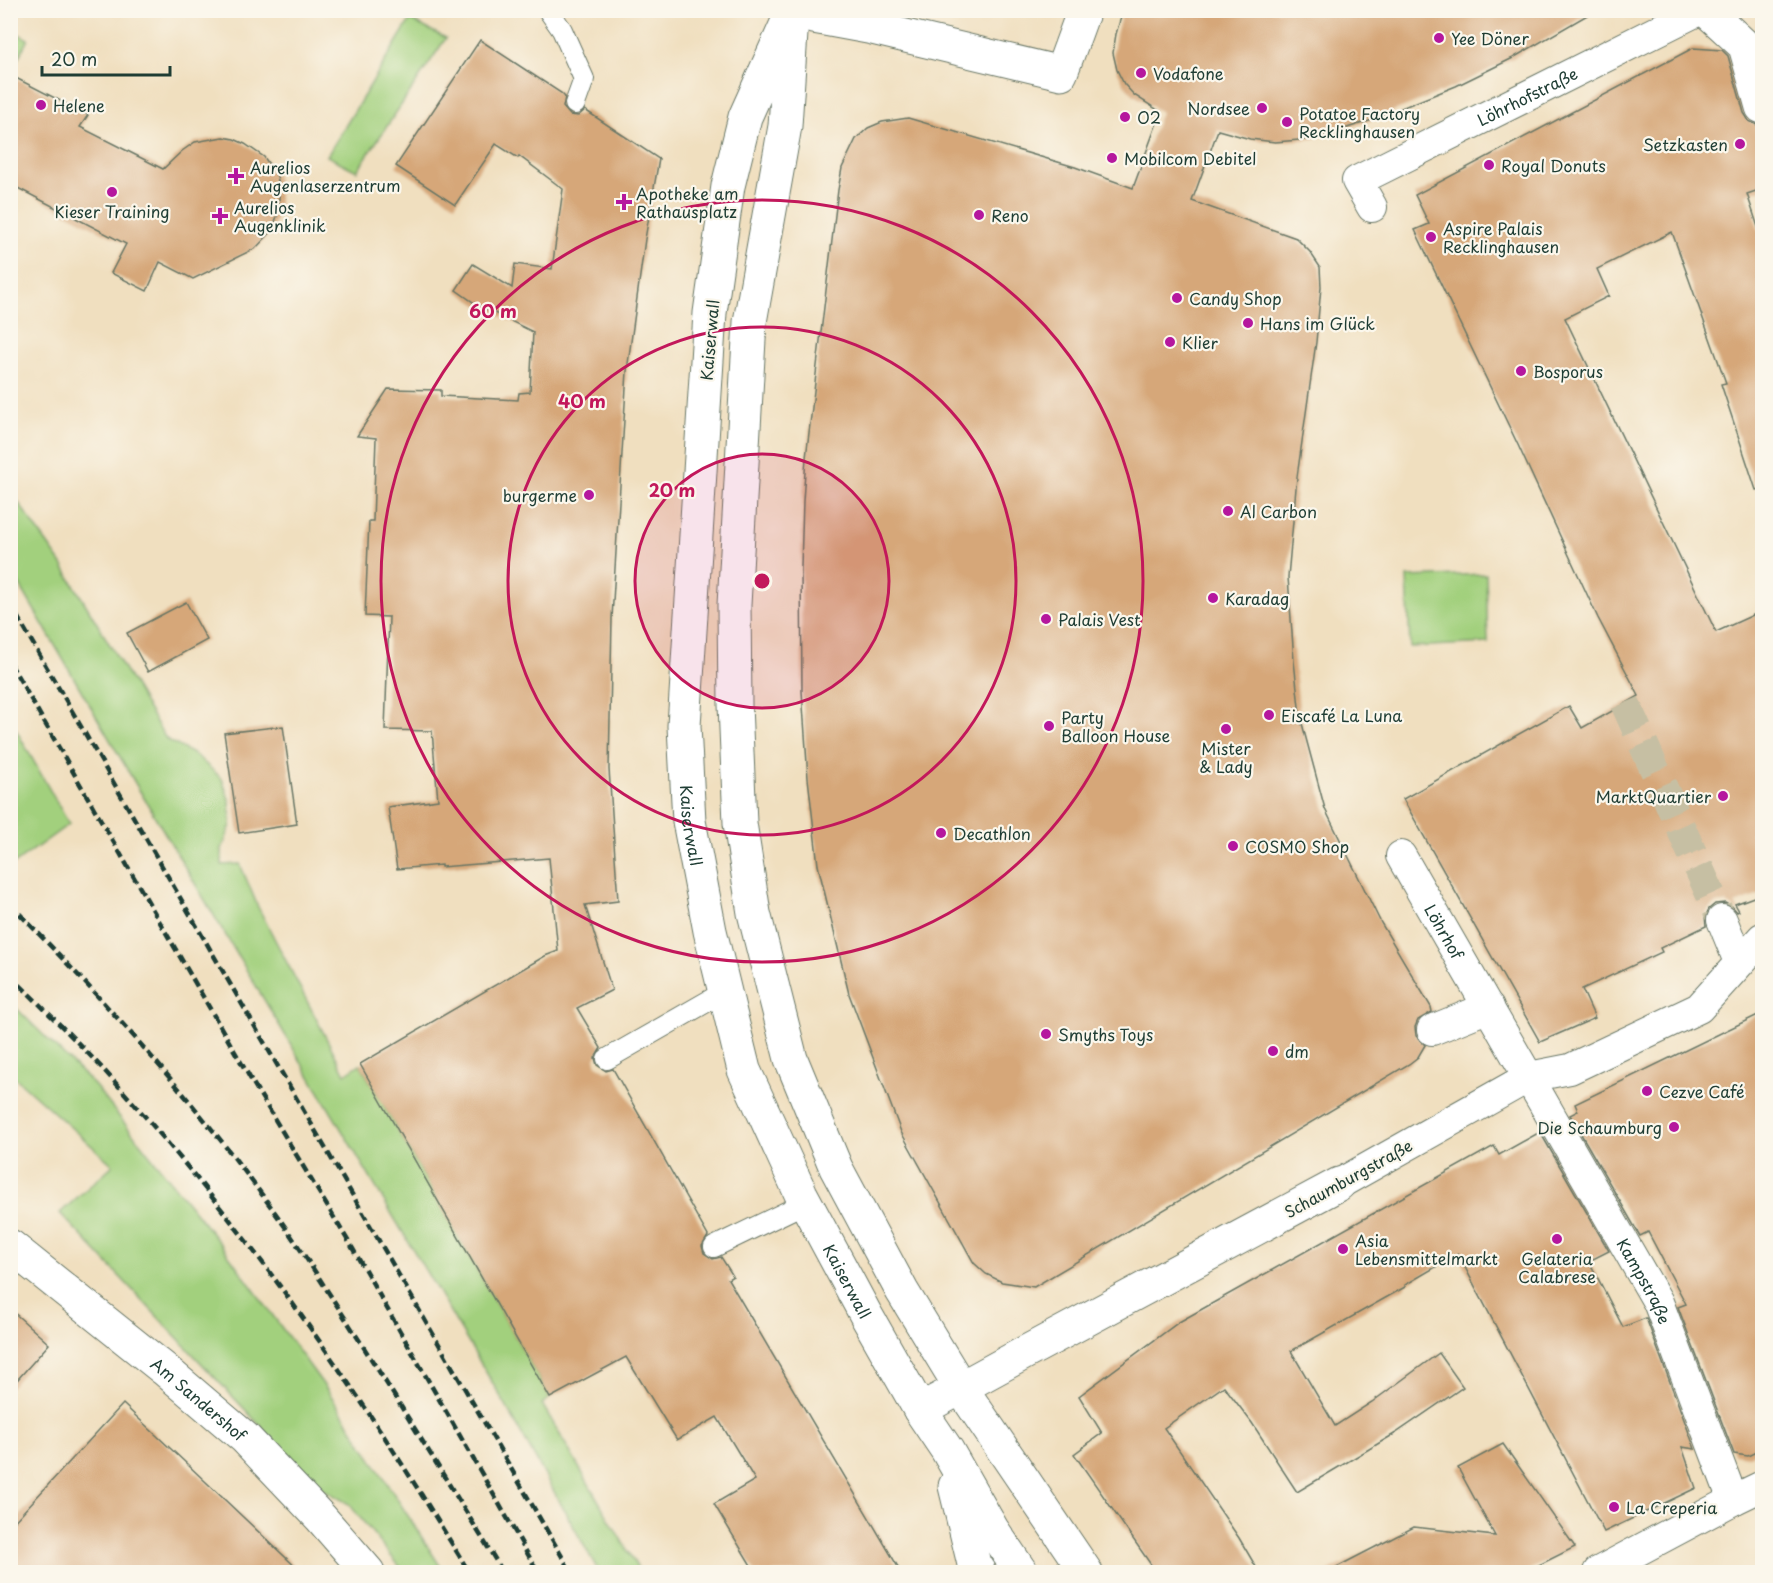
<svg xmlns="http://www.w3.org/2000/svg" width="1773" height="1583" viewBox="0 0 1773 1583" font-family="'Playpen Sans',sans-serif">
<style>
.green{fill:#a2d07d;stroke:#608658;stroke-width:1.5}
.building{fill:#d6a779}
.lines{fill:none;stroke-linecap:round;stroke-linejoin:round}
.pedestrian-tunnel{stroke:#c6bfa3;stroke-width:30;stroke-dasharray:30 15;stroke-linecap:butt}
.service-casing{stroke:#687665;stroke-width:22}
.pedestrian-casing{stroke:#687665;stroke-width:32}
.minor-casing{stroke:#687665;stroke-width:35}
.secondary-casing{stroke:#687665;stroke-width:35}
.service{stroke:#fff;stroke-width:20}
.pedestrian{stroke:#fff;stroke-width:30}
.minor{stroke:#fff;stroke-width:33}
.secondary{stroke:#fff;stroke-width:33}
.rail{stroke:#1f3d34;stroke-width:4.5;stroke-dasharray:9 4.5;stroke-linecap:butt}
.ring{fill:none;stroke:#c2185b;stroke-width:3}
.poi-dot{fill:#b5179e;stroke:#fbf7ec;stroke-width:2}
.labels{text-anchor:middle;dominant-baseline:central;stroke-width:4.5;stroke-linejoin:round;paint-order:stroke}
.poi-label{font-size:16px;fill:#1f3d34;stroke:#fbf7ec;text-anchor:start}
.street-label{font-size:16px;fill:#1f3d34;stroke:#fbf7ec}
.centre{fill:#c2185b;stroke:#fbf7ec;stroke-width:3}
.ring-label{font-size:18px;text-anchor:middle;font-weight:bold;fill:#c2185b;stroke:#fbf7ec;stroke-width:4.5;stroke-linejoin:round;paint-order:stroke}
</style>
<rect width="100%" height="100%" fill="#fbf7ec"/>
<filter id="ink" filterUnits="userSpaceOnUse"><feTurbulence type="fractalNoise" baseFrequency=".0167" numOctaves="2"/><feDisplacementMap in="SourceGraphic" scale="12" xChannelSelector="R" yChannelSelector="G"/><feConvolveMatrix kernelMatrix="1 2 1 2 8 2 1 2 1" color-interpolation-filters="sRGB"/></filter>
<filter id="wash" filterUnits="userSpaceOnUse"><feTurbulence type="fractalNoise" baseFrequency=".008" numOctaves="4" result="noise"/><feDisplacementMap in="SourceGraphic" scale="24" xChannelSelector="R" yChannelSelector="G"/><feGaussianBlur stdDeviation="1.35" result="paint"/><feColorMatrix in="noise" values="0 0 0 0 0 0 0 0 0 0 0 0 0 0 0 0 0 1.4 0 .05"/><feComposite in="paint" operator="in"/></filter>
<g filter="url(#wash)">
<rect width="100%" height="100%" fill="#f0dfbf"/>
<g class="green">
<path d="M410 20 446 38 357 171 327 156Z"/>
<path d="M11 30 28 39 14 66 11 64Z"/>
<path d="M10 491 61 563 166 739 198 757 222 779 230 802 231 825 222 849V865L240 864 258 907 345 1074 360 1064 550 1398 542 1404 640 1572H599L502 1399 138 788 11 570Z"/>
<path d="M1486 574 1488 643 1410 647 1407 577Z"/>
<path d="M10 719 69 824 11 866H10Z"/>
<path d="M10 1002 95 1086 222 1246 328 1391 444 1572H404L349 1504 316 1485 60 1213 113 1165 11 1074Z"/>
</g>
<g id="blocks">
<g class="building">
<path d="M1123 10H1596L1513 58 1456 86 1369 121 1344 129 1312 139 1275 142 1250 139 1218 130 1192 201 1296 238 1310 252 1320 267 1321 287 1316 342 1297 477 1288 577 1294 661 1300 716 1325 809 1381 923 1431 1007 1432 1012 1418 1020 1415 1027 1416 1036 1425 1045 1418 1057 1409 1064 1034 1287 1002 1282 986 1274 974 1263 901 1132 849 994 818 865 808 778 802 691 801 568 803 501 806 458 838 190 842 168 856 139 868 128 882 122 908 118 1075 167 1133 188 1161 112 1134 95 1124 84 1117 70 1113 53 1116 34Z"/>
<path d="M480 40 561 93 565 97 563 107 570 115 578 116 585 110 659 159 645 239 627 371 617 535 612 618 609 769 618 901 585 905 612 990 577 1008 601 1048 595 1058 597 1065 606 1071 613 1069 708 1236 702 1246 704 1253 713 1259 721 1257 733 1276 728 1279 901 1572H755L714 1504 755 1480 717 1417 677 1440 626 1357 550 1398 360 1064 545 956 558 951 549 858 441 867V865L397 869 388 807 438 800 432 731 385 730 389 617 365 616 369 521H373L376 438 357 436 388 389 441 390V396L518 400 519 393 530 392 533 332 476 304 456 290 473 264 512 288 515 264 552 269 563 189 519 156 518 158 496 144 455 205 396 166Z"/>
<path d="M1693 48 1722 50 1728 56 1744 113 1749 121 1757 125H1762V189L1747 194 1762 239V489L1756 490 1721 384 1726 383 1672 232 1597 269 1609 296 1565 318 1716 632 1762 611V894L1735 904 1739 911 1737 912 1732 906 1725 903 1715 904 1709 909 1705 917 1706 926 1660 948 1662 952 1582 989 1595 1018 1540 1042 1403 799 1569 706 1582 728 1639 696 1598 618 1518 445 1415 230 1429 224 1415 195Z"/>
<path d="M10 75 88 115 80 127 163 169 182 151 195 142 223 137 234 139 245 144 264 157 277 176 279 187V210L272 231 256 248 193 279 160 262 147 291 111 273 126 244 10 184Z"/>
<path d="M186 602 207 640 148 672 127 633Z"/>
<path d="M283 726 297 824 239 833 224 733Z"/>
<path d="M1762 1013V1449L1748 1456 1734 1454 1678 1307 1686 1304 1648 1232 1640 1236 1570 1115 1578 1111 1575 1104Z"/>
<path d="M1540 1132 1609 1251 1589 1261 1623 1327 1646 1318 1695 1449 1682 1447 1696 1488 1604 1532 1458 1254 1405 1285V1287L1291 1351 1335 1426 1372 1402 1439 1353 1463 1387 1396 1433 1297 1492 1252 1423 1224 1386 1164 1428 1239 1538 1259 1572H1156L1074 1454 1102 1433 1079 1396 1179 1322 1494 1146 1499 1155Z"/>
<path d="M10 1309 49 1344 10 1388Z"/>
<path d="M123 1404 187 1464 301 1572H10V1526Z"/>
<path d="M1503 1444 1575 1547 1525 1572H1327L1414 1527 1495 1536 1458 1468Z"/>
</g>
</g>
</g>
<g filter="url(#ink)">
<use href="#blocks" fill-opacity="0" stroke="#687665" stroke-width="1.5"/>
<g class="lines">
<path class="pedestrian-tunnel" d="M1625 703 1722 920"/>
<defs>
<g id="service">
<path d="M548 10 562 30 584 79 575 104"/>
<path d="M607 1059 724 992"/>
<path d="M714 1247 805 1203"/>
</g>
<g id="pedestrian">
<path id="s1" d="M1372 207 1357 181 1699 10"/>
<path id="s2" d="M1401 856 1658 1302 1733 1500"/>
<path d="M1722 920 1739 962"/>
<path d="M1432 1030 1489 1007"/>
<path d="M1339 1184 1529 1077 1570 1069 1699 1008 1762 938"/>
<path d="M1598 1572 1733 1500 1762 1486"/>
</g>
<g id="minor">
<path d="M1706 10 1745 46 1762 107"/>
<path d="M792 13 868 27 1061 73 1084 10"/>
<path id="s3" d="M10 1246 164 1369 245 1438 321 1518 368 1572"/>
<path d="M920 1410 1028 1351 1339 1184"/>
</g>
<g id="secondary">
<path id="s4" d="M793 10 745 117 728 186 710 313 684 726 689 821 710 931 744 1070 801 1194 866 1315 920 1410 947 1450 992 1529 1021 1572"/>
<path d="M791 33 785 126 750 322 734 605 735 705 740 823 754 913 791 1059 836 1168 902 1291 961 1388 1086 1572"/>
<path d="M955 1486 974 1564 979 1572"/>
</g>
</defs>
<use href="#service" class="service-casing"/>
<use href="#pedestrian" class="pedestrian-casing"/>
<use href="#minor" class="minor-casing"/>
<use href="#secondary" class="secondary-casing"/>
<use href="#service" class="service"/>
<use href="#pedestrian" class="pedestrian"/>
<use href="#minor" class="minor"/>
<use href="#secondary" class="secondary"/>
<g class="rail">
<path d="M10 604 571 1572"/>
<path d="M10 663 253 1083 353 1249 538 1572"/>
<path d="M10 904C97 993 180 1084 254 1184 286 1226 314 1270 343 1315 398 1400 450 1486 503 1572"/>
<path d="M10 975C41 1006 73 1037 103 1069 243 1223 362 1394 469 1572"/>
</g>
</g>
</g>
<circle cx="762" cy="581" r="127" fill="#c2185b" fill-opacity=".12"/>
<g class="ring">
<circle cx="762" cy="581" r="127"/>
<circle cx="762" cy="581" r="254"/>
<circle cx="762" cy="581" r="381"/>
</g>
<g class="poi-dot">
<circle cx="1439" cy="38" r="6"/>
<circle cx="1141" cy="73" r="6"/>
<circle cx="41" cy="105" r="6"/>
<circle cx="1262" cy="108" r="6"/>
<circle cx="1125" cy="117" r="6"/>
<circle cx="1287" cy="122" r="6"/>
<circle cx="1740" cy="144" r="6"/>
<circle cx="1112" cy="158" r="6"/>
<circle cx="1489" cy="165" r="6"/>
<path d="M233 167h6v6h6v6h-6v6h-6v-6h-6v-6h6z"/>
<circle cx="112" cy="192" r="6"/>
<path d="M621 193h6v6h6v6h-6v6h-6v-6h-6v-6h6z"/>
<circle cx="979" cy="215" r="6"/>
<path d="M217 207h6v6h6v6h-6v6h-6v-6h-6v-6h6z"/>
<circle cx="1431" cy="237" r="6"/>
<circle cx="1177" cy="298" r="6"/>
<circle cx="1248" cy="323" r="6"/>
<circle cx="1170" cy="342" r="6"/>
<circle cx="1521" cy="371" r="6"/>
<circle cx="589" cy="495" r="6"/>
<circle cx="1228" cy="511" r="6"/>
<circle cx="1213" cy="598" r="6"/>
<circle cx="1046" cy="619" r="6"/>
<circle cx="1269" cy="715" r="6"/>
<circle cx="1049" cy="726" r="6"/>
<circle cx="1226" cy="729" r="6"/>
<circle cx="1723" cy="796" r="6"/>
<circle cx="941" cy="833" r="6"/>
<circle cx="1233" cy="846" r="6"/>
<circle cx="1046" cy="1034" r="6"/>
<circle cx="1273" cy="1051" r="6"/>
<circle cx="1647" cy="1091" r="6"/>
<circle cx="1674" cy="1127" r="6"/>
<circle cx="1557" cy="1239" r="6"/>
<circle cx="1343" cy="1249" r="6"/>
<circle cx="1614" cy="1507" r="6"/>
</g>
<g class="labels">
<g class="poi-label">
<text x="1451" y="38">Yee Döner</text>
<text x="1153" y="73">Vodafone</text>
<text x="53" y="105">Helene</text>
<text x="1250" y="108" text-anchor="end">Nordsee</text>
<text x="1299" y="113">Potatoe Factory<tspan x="1299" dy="18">Recklinghausen</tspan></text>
<text x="1137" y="117">O2</text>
<text x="1728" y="144" text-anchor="end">Setzkasten</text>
<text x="1124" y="158">Mobilcom Debitel</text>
<text x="1501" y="165">Royal Donuts</text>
<text x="250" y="167">Aurelios<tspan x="250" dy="18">Augenlaserzentrum</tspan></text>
<text x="636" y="193">Apotheke am<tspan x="636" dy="18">Rathausplatz</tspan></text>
<text x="234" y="207">Aurelios<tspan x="234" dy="18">Augenklinik</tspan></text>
<text x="112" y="211" text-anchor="middle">Kieser Training</text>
<text x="991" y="215">Reno</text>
<text x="1443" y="228">Aspire Palais<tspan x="1443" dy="18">Recklinghausen</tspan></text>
<text x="1189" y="298">Candy Shop</text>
<text x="1260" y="323">Hans im Glück</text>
<text x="1182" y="342">Klier</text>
<text x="1533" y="371">Bosporus</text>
<text x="577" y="495" text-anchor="end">burgerme</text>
<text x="1240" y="511">Al Carbon</text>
<text x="1225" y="598">Karadag</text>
<text x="1058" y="619">Palais Vest</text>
<text x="1281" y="715">Eiscafé La Luna</text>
<text x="1061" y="717">Party<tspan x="1061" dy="18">Balloon House</tspan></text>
<text x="1226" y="748" text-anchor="middle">Mister<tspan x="1226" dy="18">&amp; Lady</tspan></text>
<text x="1711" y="796" text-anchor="end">MarktQuartier</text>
<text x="953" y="833">Decathlon</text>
<text x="1245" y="846">COSMO Shop</text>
<text x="1058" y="1034">Smyths Toys</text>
<text x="1285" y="1051">dm</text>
<text x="1659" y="1091">Cezve Café</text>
<text x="1662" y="1127" text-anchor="end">Die Schaumburg</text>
<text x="1355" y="1240">Asia<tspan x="1355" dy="18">Lebensmittelmarkt</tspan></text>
<text x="1557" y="1258" text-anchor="middle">Gelateria<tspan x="1557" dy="18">Calabrese</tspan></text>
<text x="1626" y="1507">La Creperia</text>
</g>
<g class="street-label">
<text stroke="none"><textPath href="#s1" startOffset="220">Löhrhofstraße</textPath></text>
<text transform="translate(709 340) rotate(-85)">Kaiserwall</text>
<text stroke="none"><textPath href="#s4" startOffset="830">Kaiserwall</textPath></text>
<text stroke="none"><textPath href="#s2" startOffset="87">Löhrhof</textPath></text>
<text transform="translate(1348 1178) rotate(-29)">Schaumburgstraße</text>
<text stroke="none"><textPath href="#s4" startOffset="1316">Kaiserwall</textPath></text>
<text stroke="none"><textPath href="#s2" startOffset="490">Kampstraße</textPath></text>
<text stroke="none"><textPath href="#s3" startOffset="243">Am Sandershof</textPath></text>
</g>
</g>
<circle cx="762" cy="581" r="9" class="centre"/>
<g class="ring-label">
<text x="493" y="318">60 m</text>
<text x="582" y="408">40 m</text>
<text x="672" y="497">20 m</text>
</g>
<rect width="1773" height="1583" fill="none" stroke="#fbf7ec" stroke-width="36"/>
<path d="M42 66v9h128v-9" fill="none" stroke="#1f3d34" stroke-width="3"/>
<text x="51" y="66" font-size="18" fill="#1f3d34" stroke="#fbf7ec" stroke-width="4.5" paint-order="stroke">20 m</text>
</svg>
